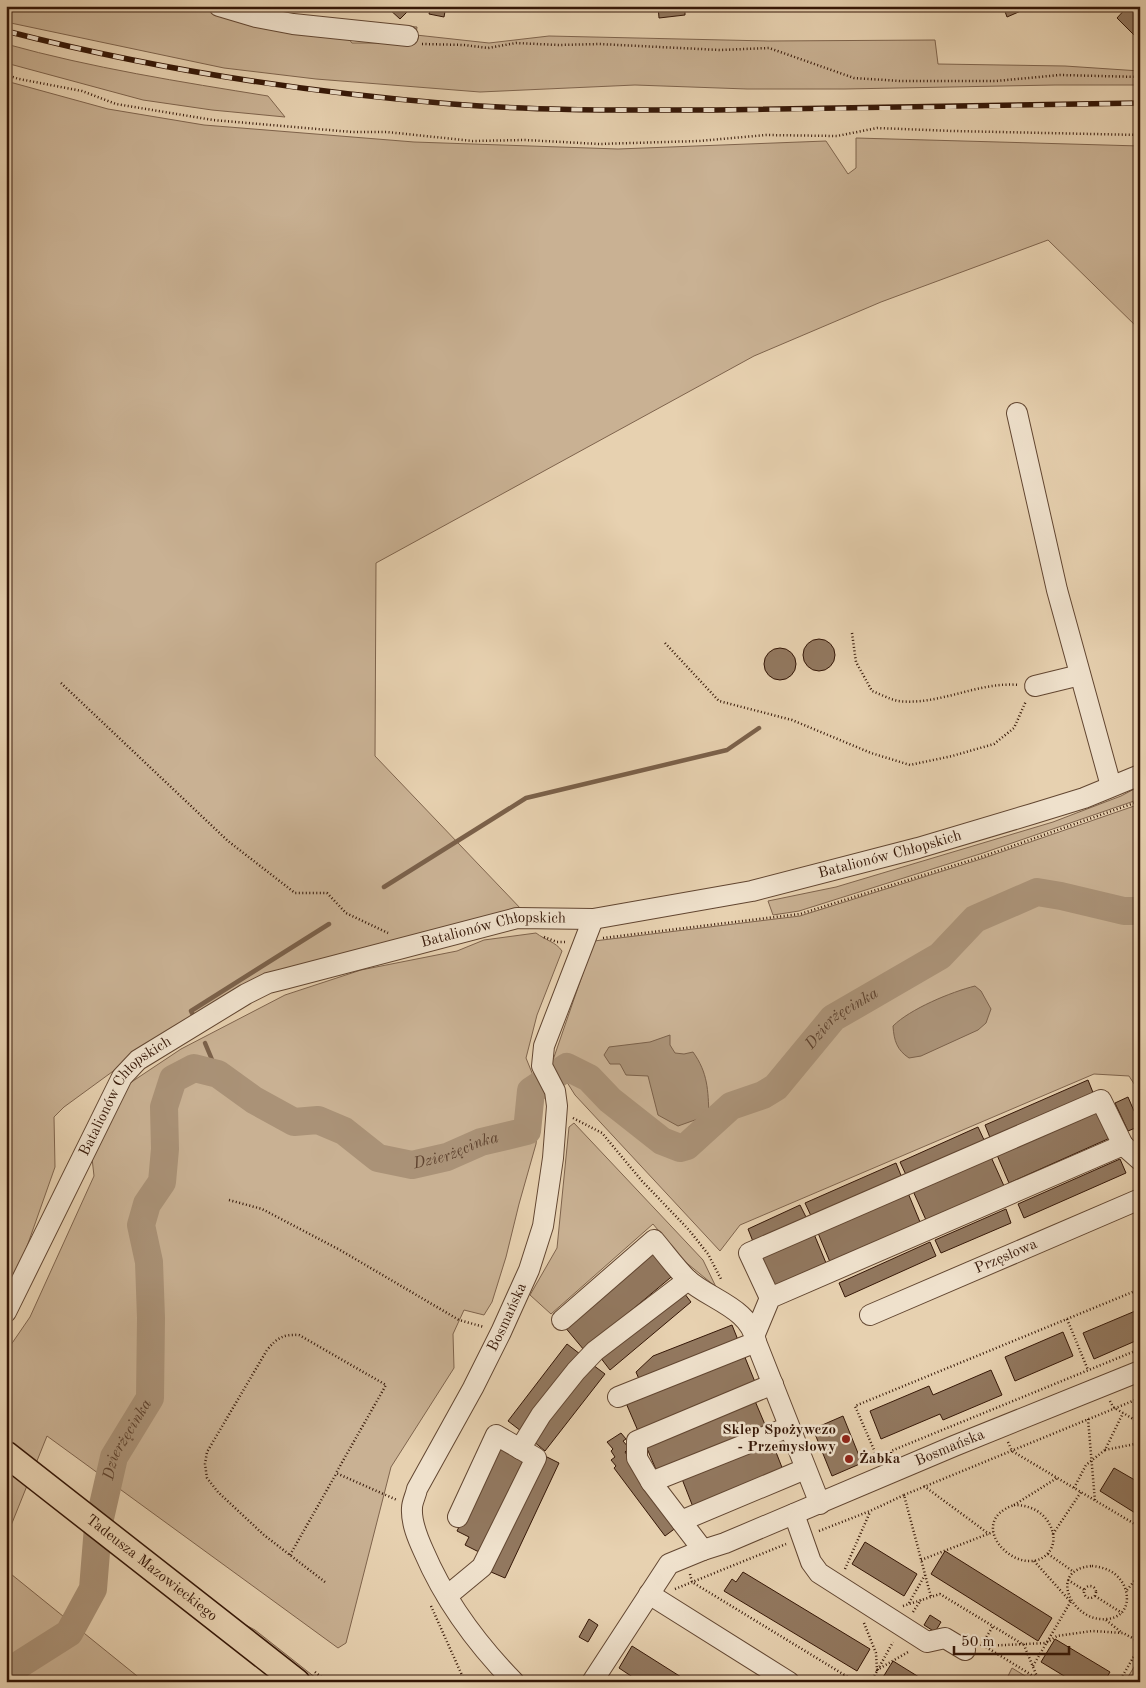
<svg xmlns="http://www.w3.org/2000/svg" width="1146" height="1688" viewBox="0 0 1146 1688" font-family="'Old Standard TT',serif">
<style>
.green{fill:#c9b193;stroke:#7f644d}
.water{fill:#aa9277;stroke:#7b614a}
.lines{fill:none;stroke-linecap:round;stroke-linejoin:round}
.stream{stroke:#7b614a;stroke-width:4.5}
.river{stroke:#aa9277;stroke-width:28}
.building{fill:#92785f;stroke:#351707}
.minor-casing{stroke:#624631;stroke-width:22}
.major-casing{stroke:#351707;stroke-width:28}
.path{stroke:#351707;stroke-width:2.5;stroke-dasharray:1 2.5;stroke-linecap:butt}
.minor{stroke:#efe1cc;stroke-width:20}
.major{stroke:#e7d1b0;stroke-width:25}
.rail-casing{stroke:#351707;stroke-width:5.5}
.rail{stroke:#efe1cc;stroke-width:4;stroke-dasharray:11;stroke-linecap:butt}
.poi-dot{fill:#8f2418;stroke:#efe1cc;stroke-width:2}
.labels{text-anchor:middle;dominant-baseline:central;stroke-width:5;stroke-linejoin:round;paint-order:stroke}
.street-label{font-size:15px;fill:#351707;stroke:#efe1cc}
.poi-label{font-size:15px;font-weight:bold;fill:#351707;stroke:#efe1cc;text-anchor:end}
.water-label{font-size:16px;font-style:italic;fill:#5e422e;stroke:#efe1cc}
</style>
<rect width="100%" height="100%" fill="#e7d1b0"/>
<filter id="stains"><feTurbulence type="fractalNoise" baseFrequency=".004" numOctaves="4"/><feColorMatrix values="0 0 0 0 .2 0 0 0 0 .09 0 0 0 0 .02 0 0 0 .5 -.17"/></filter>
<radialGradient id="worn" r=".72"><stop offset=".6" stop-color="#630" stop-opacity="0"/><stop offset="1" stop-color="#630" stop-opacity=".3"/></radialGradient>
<g class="green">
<path d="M6 6H190L343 32 352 43H385L389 25 417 27 416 35 489 43 549 36 768 41 935 40 938 64 1065 66 1140 71V85H1055L845 89H747L635 85 480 92 316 79 224 68 6 22Z"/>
<path d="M6 44C92 68 181 82 268 96L285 117 212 110 143 100 6 63Z"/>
<path d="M6 81 108 109 204 125 414 142 618 149 826 141 848 174 856 168V138L1140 146V330L1048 240 881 302 754 356 376 563 375 756 522 910 385 944 164 1034 64 1107 54 1117 55 1167 6 1306Z"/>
<path d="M1140 786V799L983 853 799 911 773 915 768 901 836 887 1053 822 1121 796Z"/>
<path d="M1140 804V1093L1129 1076 1094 1074 740 1225 720 1251 575 1095 553 1060 594 941 800 916 984 858Z"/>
<path d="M536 933C545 940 556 942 562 951L537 1015 526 1058 541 1095 536 1144 519 1204 506 1257 492 1302 484 1315 464 1310 453 1334 454 1368 391 1467 346 1643 338 1648 47 1436 6 1538V1352L30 1317 94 1176 92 1158 127 1085 181 1049 285 995 361 970 457 951 484 940Z"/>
<path d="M574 1123 703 1260 716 1287 683 1260 653 1224 551 1314 530 1295 557 1248 569 1127Z"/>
<path d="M6 1570 142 1680 145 1682H6Z"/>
<path d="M231 1617 255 1630 321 1682H310L230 1619Z"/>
<path d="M1140 1657V1682H1125Z"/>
<path d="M1012 1668 1035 1682H1005Z"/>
</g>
<g class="water">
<path d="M975 986 981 991 991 1009 986 1023 978 1030 921 1056 909 1058C897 1050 894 1041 893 1026 910 1009 951 992 975 986Z"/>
<path d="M670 1035V1045L675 1053 684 1054 693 1052C708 1073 708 1090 709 1115L678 1126 658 1115 648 1076 626 1075 620 1064H610L604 1055 609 1047 650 1042Z"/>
</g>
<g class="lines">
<g class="stream">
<path d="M384 887 526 798 727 750 759 728"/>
<path d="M195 1019 191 1011 329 924"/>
<path d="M205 1043 218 1074"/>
</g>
<path class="river" id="s1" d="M6 1673 69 1633 93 1589 98 1527 114 1457 150 1398 151 1318 149 1262 141 1225 147 1204 162 1182 165 1149 164 1107 173 1079 194 1068 218 1074 254 1100 294 1122 318 1120 344 1131 378 1158 412 1165 447 1157 481 1142 527 1131 531 1091 567 1067 589 1078 610 1100 662 1141 680 1148 687 1146 731 1106 763 1095 776 1087 833 1018 940 956 975 919 1037 892 1061 896 1124 911H1140"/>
</g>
<g class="building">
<path d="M390 6H410L411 8 400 19 388 8Z"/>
<path d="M431 6H446L444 17 429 14Z"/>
<path d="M658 6H685V15L659 18Z"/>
<path d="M1003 6H1030V7L1007 17Z"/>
<path d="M1128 6 1140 17V33L1136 37 1117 18Z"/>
<circle cx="819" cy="655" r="16"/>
<circle cx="780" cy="664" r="16"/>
<path d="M1088 1080 1094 1095 991 1140 985 1125Z"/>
<path d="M1128 1097 1134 1111 1138 1109 1140 1114V1126L1128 1131 1115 1103Z"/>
<path d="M1098 1110 1110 1138 1009 1183 997 1155Z"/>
<path d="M978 1127 985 1142 907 1177 900 1162Z"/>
<path d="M991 1157 1004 1186 926 1220 913 1191Z"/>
<path d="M1120 1159 1126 1173 1024 1218 1018 1204Z"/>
<path d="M896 1163 902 1178 812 1218 805 1203Z"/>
<path d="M908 1193 920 1222 830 1262 818 1233Z"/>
<path d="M800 1205 807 1219 754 1244 748 1229Z"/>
<path d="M1006 1209 1011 1223 941 1253 935 1240Z"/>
<path d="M814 1234 826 1263 773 1287 760 1258Z"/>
<path d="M930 1242 936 1256 845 1297 839 1283Z"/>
<path d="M655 1249 676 1273 584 1350 564 1326Z"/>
<path d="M681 1289 691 1302 610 1370 600 1357Z"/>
<path d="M1140 1309V1339L1094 1359 1083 1333Z"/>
<path d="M732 1325 738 1340 639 1379 636 1372 653 1356Z"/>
<path d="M1063 1332 1073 1356 1015 1381 1005 1357Z"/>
<path d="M567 1344 580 1354 521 1431 508 1421Z"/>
<path d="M744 1355 755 1382 638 1431 626 1403Z"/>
<path d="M593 1365 605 1374 545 1451 533 1441Z"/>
<path d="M991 1370 1002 1395 943 1420 940 1414 881 1439 870 1411 929 1386 933 1395Z"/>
<path d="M755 1401 766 1427 657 1472 646 1446Z"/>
<path d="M843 1416 862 1463 832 1476 813 1429Z"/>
<path d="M621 1433 626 1439 623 1441 629 1448 625 1452 629 1458 627 1459 677 1527 665 1536 614 1468 616 1466 611 1460 615 1457 611 1451 613 1449 607 1442Z"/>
<path d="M500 1442 523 1461 479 1552 465 1545 469 1537 457 1531Z"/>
<path d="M772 1442 783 1470 693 1507 682 1479Z"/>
<path d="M545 1456 559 1463 505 1578 491 1572Z"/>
<path d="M1114 1468 1140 1483V1516L1100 1491Z"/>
<path d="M865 1542 917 1574 904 1596 852 1564Z"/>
<path d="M945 1551 1052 1618 1038 1641 931 1574Z"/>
<path d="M743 1572 870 1649 857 1671 724 1591 732 1579 736 1582Z"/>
<path d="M930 1615 941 1622 935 1632 924 1625Z"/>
<path d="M589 1619 598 1625 588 1642 579 1637Z"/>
<path d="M1055 1639 1110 1672 1104 1682H1074L1041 1662Z"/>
<path d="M632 1646 689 1682H640L619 1668Z"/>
<path d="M893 1661 927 1682H880Z"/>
</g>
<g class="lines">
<defs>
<g id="minor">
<path d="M219 6 256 17 293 24 408 36"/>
<path d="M1017 413 1057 590 1111 786"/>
<path d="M1035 686 1080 675"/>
<path d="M1123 1145 1140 1160"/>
<path id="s2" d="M6 1312 122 1077 138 1060 246 994 268 983 284 979 517 918 593 919 752 891 918 848 1032 814 1084 798 1140 775"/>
<path id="s3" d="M870 1315 1140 1199"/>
<path d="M562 1320 654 1240C665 1253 675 1267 687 1279 708 1299 751 1308 756 1342L820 1504"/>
<path d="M755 1334 770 1298 1123 1145 1101 1100 749 1253 770 1298"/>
<path d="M618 1397 756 1342"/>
<path d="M520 1449 541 1415 576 1371 595 1351 688 1280"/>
<path d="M651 1482 789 1427"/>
<path d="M794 1514 811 1562 819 1573 927 1642 945 1638 965 1650"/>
<path d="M681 1521 805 1469"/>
<path d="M703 1550 651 1482 637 1458V1441L773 1384"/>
<path d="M649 1594 789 1682"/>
<path d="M447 1596 482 1567 536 1458 496 1435 458 1517"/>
<path id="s4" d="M514 1682C477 1644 445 1601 424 1552 418 1539 411 1523 412 1508 412 1502 416 1495 417 1489L473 1388 501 1332 529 1270 543 1226 553 1158 557 1106 555 1091 542 1066 544 1046 593 919"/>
<path id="s5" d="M592 1682 669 1564 703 1550 725 1543 954 1446 1140 1371"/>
</g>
<g id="major">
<path id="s6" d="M6 1454 297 1682"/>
</g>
</defs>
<use href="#minor" class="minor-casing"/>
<use href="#major" class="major-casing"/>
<g class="path">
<path d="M422 44 464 45 488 48 516 43 558 45 599 44 720 50 769 48 854 78 900 81H996L1060 75 1140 77"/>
<path d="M6 75 19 79 82 91 116 104 213 120 352 132H387L473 141 525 140 599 144 699 141 766 135 837 136 877 128 953 131 1140 135"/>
<path d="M852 633 856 662 872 691C880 694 889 699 898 701 939 706 979 681 1019 685"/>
<path d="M665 643 719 701 792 720 871 753 910 765 952 756 994 744 1014 728 1026 701"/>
<path d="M61 683 228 841 295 893H327L346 913 388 933"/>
<path d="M544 937 557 942H565"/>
<path d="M603 938 800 914 984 856 1140 801"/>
<path d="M573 1118 602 1133 642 1181 689 1230 708 1254 722 1281"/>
<path d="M229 1200 262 1209 340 1250 459 1320 484 1327"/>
<path d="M1067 1319 1088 1370"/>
<path d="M1110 1401 1113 1407 1140 1423"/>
<path d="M1088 1419 1095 1501"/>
<path d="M1008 1442 1012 1451 1138 1526 1140 1537"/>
<path d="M1105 1450 1140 1443"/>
<path d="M891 1453V1451L1140 1349"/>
<path d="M878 1459 855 1406 1140 1289"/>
<path d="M924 1486 989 1534"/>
<path d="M1074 1488 1086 1465 1105 1450 1123 1413"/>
<path d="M904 1495 1140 1398"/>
<path d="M1014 1505C1023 1505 1032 1507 1040 1513 1053 1523 1060 1544 1045 1556 1017 1578 963 1523 1014 1505Z"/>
<path d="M1014 1505 1057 1478"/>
<path d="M819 1531 870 1511 904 1495 931 1597"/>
<path d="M1053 1534 1081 1492"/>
<path d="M1048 1554 1074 1572"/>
<path d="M290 1555 336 1474"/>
<path d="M921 1560 993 1532"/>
<path d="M1034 1561 1070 1601"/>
<path d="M1092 1566C1101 1567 1110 1569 1117 1576 1132 1590 1131 1617 1107 1619 1072 1623 1046 1569 1092 1566Z"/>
<path d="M845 1569 870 1512"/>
<path d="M690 1574 692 1582 856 1682"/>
<path d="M1068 1580 1084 1590"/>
<path d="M325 1582 264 1535 218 1492 207 1478 205 1464 207 1452 267 1350C277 1338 283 1334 299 1335L386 1385 336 1473 397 1500"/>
<circle cx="1090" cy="1592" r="6"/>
<path d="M675 1589 786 1544"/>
<path d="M1127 1590 1140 1574"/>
<path d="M1095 1596 1122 1613"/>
<path d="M909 1603 925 1575"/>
<path d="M431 1606 465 1682"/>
<path d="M903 1606 940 1594 1024 1645 1038 1679"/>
<path d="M913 1612 921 1600"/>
<path d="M1106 1620 1121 1632"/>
<path d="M864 1623 876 1653 877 1670 910 1651"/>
<path d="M981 1646 993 1626"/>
<path d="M984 1646 1046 1643 1057 1636 1092 1631 1123 1633 1140 1642"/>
<path d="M986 1647 1043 1682"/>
<path d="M1033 1666 1071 1601"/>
<path d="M315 1672 327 1682"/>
<path d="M329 1682 333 1679 345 1682"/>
<path d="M840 1682 845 1675"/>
<path d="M871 1682 893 1642"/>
<path d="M1119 1682 1140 1646"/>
</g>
<use href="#minor" class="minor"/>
<use href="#major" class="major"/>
<defs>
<path id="rail" d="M6 31C153 69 302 92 452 104 539 111 629 110 716 110 857 109 998 106 1140 103"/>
</defs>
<use href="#rail" class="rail-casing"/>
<use href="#rail" class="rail"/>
</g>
<g class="poi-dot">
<circle cx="846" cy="1439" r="5"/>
<circle cx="849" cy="1459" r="5"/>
</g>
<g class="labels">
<g class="street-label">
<text stroke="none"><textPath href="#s2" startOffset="1074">Batalionów Chłopskich</textPath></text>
<text stroke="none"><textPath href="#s2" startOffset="669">Batalionów Chłopskich</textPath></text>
<text stroke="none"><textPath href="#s2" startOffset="249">Batalionów Chłopskich</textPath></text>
<text stroke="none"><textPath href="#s3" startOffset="148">Przęsłowa</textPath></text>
<text stroke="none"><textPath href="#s4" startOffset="419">Bosmańska</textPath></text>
<text stroke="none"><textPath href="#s5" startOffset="445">Bosmańska</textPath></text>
<text stroke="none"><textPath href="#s6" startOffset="185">Tadeusza Mazowieckiego</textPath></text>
</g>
<g class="poi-label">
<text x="836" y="1430">Sklep Spożywczo<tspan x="836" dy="17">- Przemysłowy</tspan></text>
<text x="859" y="1459" text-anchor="start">Żabka</text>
</g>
<g class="water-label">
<text stroke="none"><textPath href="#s1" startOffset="1480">Dzierżęcinka</textPath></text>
<text stroke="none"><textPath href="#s1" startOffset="970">Dzierżęcinka</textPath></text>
<text stroke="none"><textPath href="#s1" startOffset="280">Dzierżęcinka</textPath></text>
</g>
</g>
<rect width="1146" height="1688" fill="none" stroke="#e7d1b0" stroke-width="25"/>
<rect x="8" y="8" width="1131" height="1673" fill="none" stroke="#351707" stroke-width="2.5"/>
<rect x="12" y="12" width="1121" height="1663" fill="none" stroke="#351707"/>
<path d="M954 1646v8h115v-8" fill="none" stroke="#351707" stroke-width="2.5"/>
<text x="961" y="1646" font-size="15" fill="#351707" stroke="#efe1cc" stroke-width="4" paint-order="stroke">50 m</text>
<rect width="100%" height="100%" filter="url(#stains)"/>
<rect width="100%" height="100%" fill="url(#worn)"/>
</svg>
